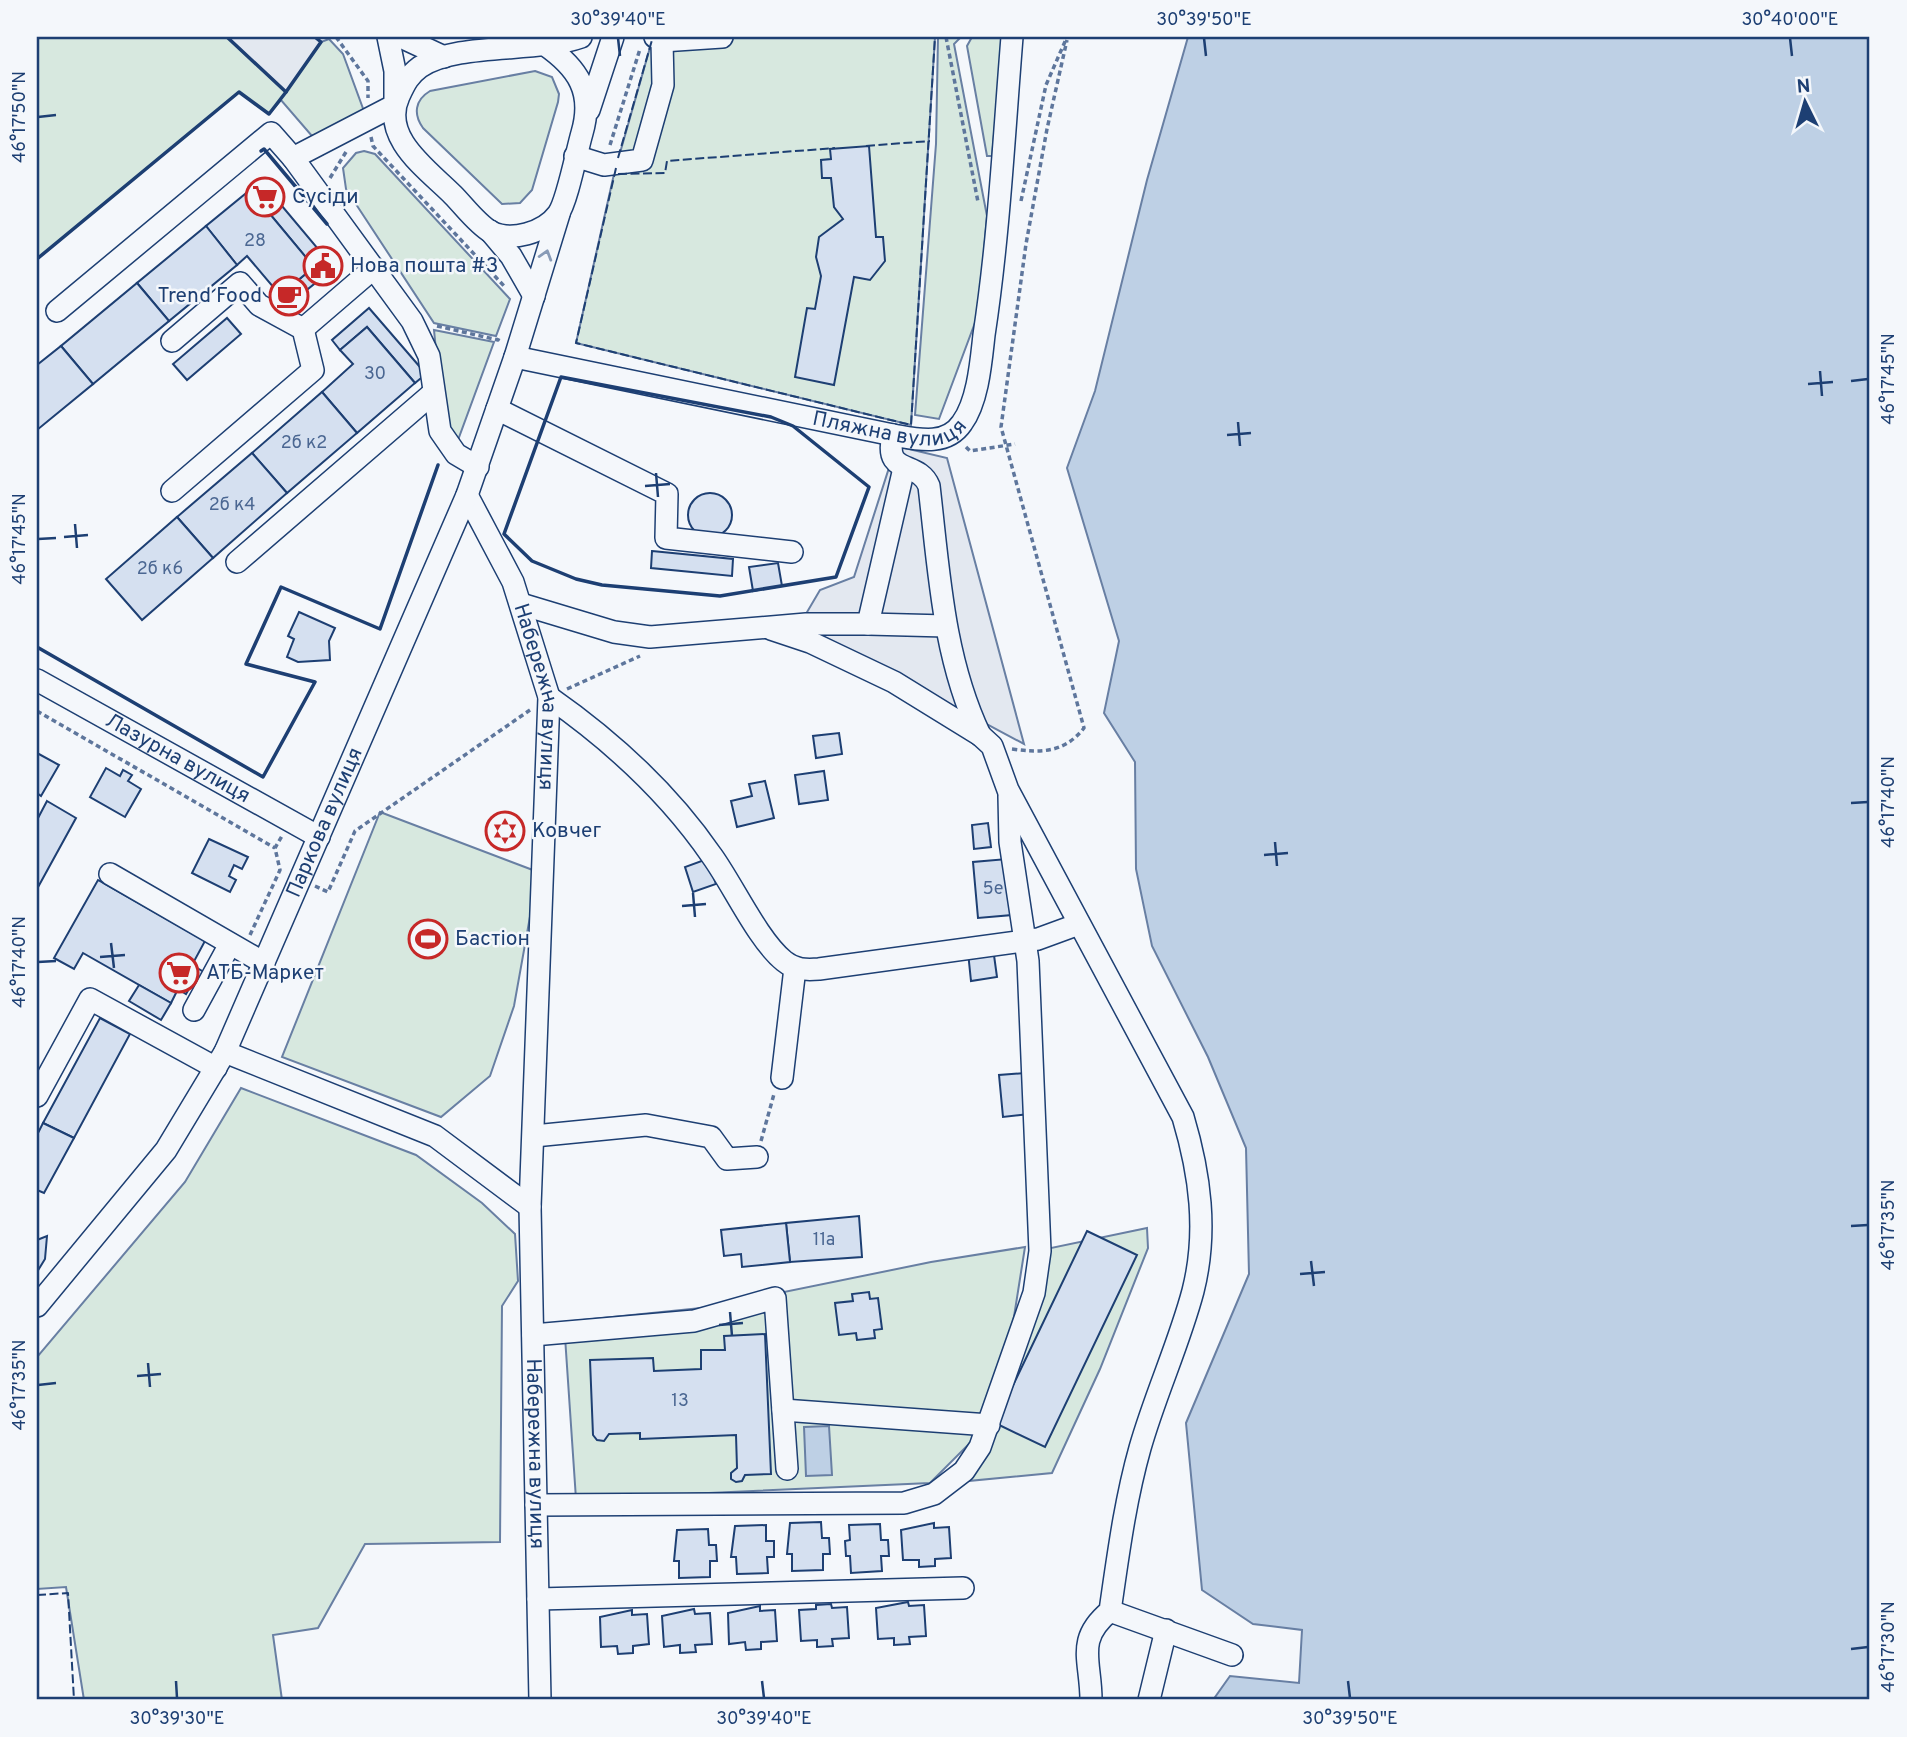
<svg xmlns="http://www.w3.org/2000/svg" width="1907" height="1737" viewBox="0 0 1907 1737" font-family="Overpass,sans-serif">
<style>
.green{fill:#d7e8df;stroke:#687fa3;stroke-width:2}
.parking{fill:#e3e8f0;stroke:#687fa3;stroke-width:2}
.water{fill:#bed0e5;stroke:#687fa3;stroke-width:2}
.building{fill:#d5e0f0;stroke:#1d3f73;stroke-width:2}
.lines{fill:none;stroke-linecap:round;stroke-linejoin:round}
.minor-casing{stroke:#1d3f73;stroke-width:24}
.path{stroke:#5e769c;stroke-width:3.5;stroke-dasharray:5 3.5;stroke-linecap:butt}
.minor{stroke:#f4f7fb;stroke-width:21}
.fence{stroke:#1d3f73;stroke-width:2;stroke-dasharray:9 3.5;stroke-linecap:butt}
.wall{stroke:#1d3f73;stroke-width:3.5}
.oneway{stroke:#889bb7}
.ticks{fill:none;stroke:#1d3f73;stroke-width:2.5}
.labels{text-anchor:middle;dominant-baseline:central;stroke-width:5;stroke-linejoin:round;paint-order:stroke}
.number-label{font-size:18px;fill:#4b6792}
.poi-label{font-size:21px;fill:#1d3f73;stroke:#f4f7fb;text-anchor:start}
.street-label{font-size:21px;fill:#1d3f73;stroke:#f4f7fb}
.neatline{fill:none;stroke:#1d3f73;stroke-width:2.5}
.ticks-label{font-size:18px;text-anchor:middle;fill:#1d3f73}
</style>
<rect width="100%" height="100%" fill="#f4f7fb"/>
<g class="green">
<path d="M37 37H231L286 91 321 42 329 39 343 54 365 114 312 136 281 100 269 114 239 92 37 259Z"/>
<path d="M653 37H935L911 425 576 343 614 174Z"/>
<path d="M938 37H961L954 44 987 216 979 312 939 419 915 415 936 144Z"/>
<path d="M972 37H1003L992 156H987L967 46Z"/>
<path d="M535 71 552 77 559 94 558 102 532 190 520 203 502 204 423 128C413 114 415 100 430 91Z"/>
<path d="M364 151 375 154 510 299 496 336 434 323 346 189 343 168 356 153Z"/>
<path d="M434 330 494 342 458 440 443 422Z"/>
<path d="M380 812 538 872 514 1006 490 1076 441 1117 282 1057Z"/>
<path d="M241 1088 416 1155 482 1203 515 1234 518 1281 502 1306 500 1542 365 1544 318 1628 273 1635 282 1700H84L66 1587 37 1589V1357L185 1182Z"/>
<path d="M1147 1228 1148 1248 1100 1369 1052 1473 968 1481 1046 1249Z"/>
<path d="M1025 1247 1013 1323 973 1440 930 1483 576 1499 564 1322 711 1307 931 1262Z"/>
</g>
<g class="parking">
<path d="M227 37H315L321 42 286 92Z"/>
<path d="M896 446 947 458 1024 744 800 624 820 590 854 577Z"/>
</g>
<g class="water">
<path d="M1188 37H1870V1700H1213L1230 1676 1299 1683 1302 1630 1253 1624 1202 1590 1186 1423 1249 1274 1246 1148 1208 1057 1152 946 1136 869 1135 762 1104 713 1119 641 1067 468 1095 391 1147 180Z"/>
<path d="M829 1426 832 1475 806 1476 804 1427Z"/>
</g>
<g class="building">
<path d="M869 146 876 237H883L885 261 870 280 854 277 834 385 795 377 807 308 815 309 821 276 816 257 819 237 843 219 834 207 831 178H822L821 160 831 159 830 149Z"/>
<path d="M261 181 334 268 288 305 280 295 314 267 250 190Z"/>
<path d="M250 190 314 267 280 295 247 256 237 265 206 226Z"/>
<path d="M206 226 237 265 169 321 137 283Z"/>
<path d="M137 283 169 321 93 384 61 346Z"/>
<path d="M369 308 426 374 415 383 367 327 340 350 332 340Z"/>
<path d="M227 318 241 334 187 380 173 364Z"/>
<path d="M367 327 415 383 357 433 322 392 353 364 340 350Z"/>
<path d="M61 346 93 384 37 430V365Z"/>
<path d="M322 392 357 433 287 493 252 453Z"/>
<path d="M252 453 287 493 213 558 177 517Z"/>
<circle cx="710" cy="515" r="22"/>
<path d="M177 517 213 558 142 620 106 579Z"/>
<path d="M652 551 733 559 732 576 651 568Z"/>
<path d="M778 563 782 586 753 591 749 567Z"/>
<path d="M299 612 335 628 329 641 330 660 298 662 287 657 294 639 288 636Z"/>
<path d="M839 733 842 754 816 758 813 736Z"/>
<path d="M37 753 59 765 41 796 37 793Z"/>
<path d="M106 768 120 776 123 770 132 775 128 781 141 789 125 817 90 797Z"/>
<path d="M824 771 828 800 799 804 795 775Z"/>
<path d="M765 781 774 818 737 827 731 801 752 796 749 784Z"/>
<path d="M47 801 76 818 37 889V820Z"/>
<circle cx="505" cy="831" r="15"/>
<path d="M988 823 991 847 974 849 972 825Z"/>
<path d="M209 839 248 857 242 869 234 865 229 876 236 880 230 892 192 873Z"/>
<path d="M707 859 716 884 693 892 685 867Z"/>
<path d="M1007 859 1012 915 978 918 973 862Z"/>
<path d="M98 880 205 941 192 965 204 972 198 982 194 980 186 994 178 989 171 1003 83 953 74 969 54 958Z"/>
<path d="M993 948 997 977 971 981 968 952Z"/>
<path d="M139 985 171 1003 161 1020 129 1001Z"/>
<path d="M100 1018 130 1034 74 1138 43 1123Z"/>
<path d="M1025 1073 1029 1114 1003 1117 999 1075Z"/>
<path d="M43 1123 74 1138 44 1193 37 1190V1135Z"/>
<path d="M859 1216 862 1257 790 1262 786 1223Z"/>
<path d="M786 1223 790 1262 742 1267 741 1254 724 1256 721 1230Z"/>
<path d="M1087 1231 1137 1255 1045 1447 995 1423Z"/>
<path d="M47 1236 45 1259 37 1272V1240Z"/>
<path d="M869 1292 870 1299 878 1298 882 1329 874 1330 875 1338 857 1340 856 1333 839 1335 835 1303 853 1301 852 1294Z"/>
<path d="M765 1334 771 1474 745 1475 742 1481 736 1482 731 1479V1473L737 1468 736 1435 640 1439V1433L609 1434 604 1441 597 1440 593 1435 590 1360 653 1358 654 1371 701 1369V1350H725L724 1336Z"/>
<path d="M821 1522 822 1538H829L830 1554H823V1570L792 1571V1554H787L790 1523Z"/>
<path d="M934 1523V1528L949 1527 951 1558 935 1559V1566L919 1567V1560H903L901 1530Z"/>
<path d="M880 1524 881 1540H888L889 1556H881L882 1571 851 1573 850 1556H846L845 1541 850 1540 849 1525Z"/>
<path d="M766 1525V1541H774V1557H767L768 1573 737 1574 736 1557H731L735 1526Z"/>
<path d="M708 1529 709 1545H716L717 1561H710V1577L679 1578V1561H674L677 1530Z"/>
<path d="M908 1602 909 1606 924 1605 926 1636 909 1637 910 1644 894 1645V1638L878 1639 876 1608Z"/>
<path d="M831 1604 832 1608 847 1607 849 1638 832 1639 833 1646 817 1647V1640L801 1641 799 1610 816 1609V1605Z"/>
<path d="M760 1606V1611L775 1610 777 1641 761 1642V1649L746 1650 745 1642 729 1644 728 1613Z"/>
<path d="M694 1609 695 1614 710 1613 712 1644 695 1645 696 1652 680 1653V1645L664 1647 662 1616Z"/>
<path d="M632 1610V1615L647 1614 649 1644 633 1646V1653L618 1654 617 1646 601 1647 600 1617Z"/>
</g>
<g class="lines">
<defs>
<g id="minor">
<path d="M388 37 395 71V105L293 158 412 321 429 356 440 431 456 454 478 467"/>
<path d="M401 37 444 57"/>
<path d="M655 37 662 41 722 37"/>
<path d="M545 45C578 68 594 92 582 133 577 150 567 202 558 214 544 233 511 242 491 232 477 224 464 206 453 195 427 169 380 137 399 96 405 83 409 75 420 67 457 42 536 53 581 37"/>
<path d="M589 110 613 37"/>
<path d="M575 156 604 165 642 160 663 85 662 41"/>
<path d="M490 231 511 256 534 296"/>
<path d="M57 311 271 133 293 158"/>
<path d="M303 329 374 268"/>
<path d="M172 341 240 283 259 305 303 329 313 370 172 491"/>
<path id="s1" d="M515 357 893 435C916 439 946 447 962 423 978 401 981 362 984 335 999 236 1004 136 1012 37"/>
<path d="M497 409 667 494 666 538 792 552"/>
<path d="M893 435C883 477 918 459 929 486 939 571 943 657 980 735"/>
<path id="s2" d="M467 495 513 582 549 697 530 1207 540 1700"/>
<path d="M237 562 433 393"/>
<path d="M521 604 614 632 650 637 806 624H868L904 468"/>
<path d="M868 624 946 626"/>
<path d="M771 629 810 642 894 682 980 735 992 746 1008 790 1183 1117C1200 1174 1208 1232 1193 1291 1179 1344 1155 1395 1140 1448 1125 1501 1118 1556 1110 1611 1075 1640 1091 1660 1091 1700"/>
<path id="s3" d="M37 680 319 837"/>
<path d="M549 697C612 741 668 792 712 856 733 885 758 940 784 961 795 970 806 970 819 969L1038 939 1079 924"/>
<path d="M110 874 264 963"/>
<path d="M194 1010 230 944"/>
<path d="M225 1052 435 1136 530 1207"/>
<path d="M782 1078 795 968"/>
<path d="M37 1096 90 999 216 1068"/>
<path d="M534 1136 646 1125 711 1137 727 1159 757 1157"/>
<path id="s4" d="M37 1306 166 1150 225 1052 467 495 515 357 559 214"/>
<path d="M533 1335 694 1321 775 1298 787 1469"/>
<path d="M783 1410 989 1425"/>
<path d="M536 1505 904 1503 934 1494 964 1471 980 1447 1034 1293 1040 1251 1028 961 1010 842 1009 796"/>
<path d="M538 1599 963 1588"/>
<path d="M1110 1611 1232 1655"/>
<path d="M1149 1700 1166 1630"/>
</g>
</defs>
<use href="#minor" class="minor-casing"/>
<g class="path">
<path d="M336 37 368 81V98"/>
<path d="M946 37 978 202"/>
<path d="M371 137 373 146 505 287"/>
<path d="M610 145 640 49"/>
<path d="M330 178 346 152"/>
<path d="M1021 201 1046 85 1067 37"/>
<path d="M437 326 498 340 499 338"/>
<path d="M966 447 970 451 1015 444"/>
<path d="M567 689 640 656"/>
<path d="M37 711 275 848"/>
<path d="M1012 749C1042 753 1064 753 1084 728L1001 427 1026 244 1047 129 1067 40"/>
<path d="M315 886 328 892 355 831 530 710"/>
<path d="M250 935 280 870 275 848 282 836"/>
<path d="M761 1141 774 1094"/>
</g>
<use href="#minor" class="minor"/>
<g class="fence">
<path d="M866 146 930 141"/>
<path d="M618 158 652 40"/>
<path d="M616 168 576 343 911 425 935 37"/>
<path d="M618 174 665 173 667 161 835 148"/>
<path d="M37 1595 68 1593 74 1700"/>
</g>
<g class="wall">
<path d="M227 37 286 92 321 42 315 37"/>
<path d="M261 151 264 149 327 224"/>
<path d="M37 259 239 92 269 114 286 92"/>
<path d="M561 377 771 417 793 426 869 487 836 577 720 596 602 585 576 579 532 561 504 534Z"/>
<path d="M37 647 263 777 315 682 246 664 281 587 380 629 438 465"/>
</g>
</g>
<defs><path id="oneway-chevron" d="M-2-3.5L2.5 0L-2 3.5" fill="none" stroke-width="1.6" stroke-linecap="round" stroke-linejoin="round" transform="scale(1.75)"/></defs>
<use class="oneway" href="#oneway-chevron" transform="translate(546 255) rotate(-73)"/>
<path class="ticks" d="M618 38 620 56M1204 38 1206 56M1790 38 1792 56M38 117 56 115M1820 371 1822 396M1851 381 1868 379M1808 384 1833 382M1238 422 1240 446M1227 435 1251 433M656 473 658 497M645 486 670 484M75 524 77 548M64 537 88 535M38 539 56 538M1851 803 1868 802M1275 842 1277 866M1264 855 1288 853M693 893 695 917M682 906 706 904M111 943 114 968M100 957 125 955M38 962 56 961M1851 1226 1868 1225M1311 1261 1314 1286M1300 1274 1325 1272M730 1312 732 1336M719 1325 743 1323M148 1363 150 1387M137 1376 161 1374M38 1385 56 1383M1851 1649 1868 1647M176 1681 177 1698M762 1681 764 1698M1348 1681 1350 1698"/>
<defs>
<symbol id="supermarket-ring" viewBox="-11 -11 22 22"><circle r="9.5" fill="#f4f7fb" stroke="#c62828" stroke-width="1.5"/><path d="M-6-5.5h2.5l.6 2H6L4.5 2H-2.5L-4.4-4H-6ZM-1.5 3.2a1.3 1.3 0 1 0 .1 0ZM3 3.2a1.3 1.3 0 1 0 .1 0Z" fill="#c62828"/></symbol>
<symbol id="civic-ring" viewBox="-11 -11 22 22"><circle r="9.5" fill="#f4f7fb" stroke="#c62828" stroke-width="1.5"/><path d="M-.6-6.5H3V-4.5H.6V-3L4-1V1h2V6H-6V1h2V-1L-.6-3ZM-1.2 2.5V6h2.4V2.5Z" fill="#c62828"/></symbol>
<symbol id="cafe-ring" viewBox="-11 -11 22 22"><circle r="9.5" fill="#f4f7fb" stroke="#c62828" stroke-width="1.5"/><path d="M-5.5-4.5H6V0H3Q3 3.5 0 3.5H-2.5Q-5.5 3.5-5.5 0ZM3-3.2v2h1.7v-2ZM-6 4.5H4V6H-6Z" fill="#c62828"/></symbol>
<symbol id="synagogue-ring" viewBox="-11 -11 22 22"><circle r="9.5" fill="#f4f7fb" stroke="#c62828" stroke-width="1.5"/><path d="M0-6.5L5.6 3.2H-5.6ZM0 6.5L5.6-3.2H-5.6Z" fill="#c62828"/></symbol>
<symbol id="stadium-ring" viewBox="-11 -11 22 22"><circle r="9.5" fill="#f4f7fb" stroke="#c62828" stroke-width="1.5"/><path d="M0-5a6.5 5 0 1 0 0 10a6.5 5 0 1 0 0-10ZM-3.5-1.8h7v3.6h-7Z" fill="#c62828"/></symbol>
</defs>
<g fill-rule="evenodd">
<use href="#supermarket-ring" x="243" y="175" width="44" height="44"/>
<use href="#civic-ring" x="301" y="244" width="44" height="44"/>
<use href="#cafe-ring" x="267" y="274" width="44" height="44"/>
<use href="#synagogue-ring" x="483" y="809" width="44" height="44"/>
<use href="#stadium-ring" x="406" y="917" width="44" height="44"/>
<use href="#supermarket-ring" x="157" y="951" width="44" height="44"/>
</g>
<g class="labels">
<g class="number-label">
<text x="255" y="241">28</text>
<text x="375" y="374">30</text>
<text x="304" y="443">2б к2</text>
<text x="232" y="505">2б к4</text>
<text x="160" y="569">2б к6</text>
<text x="993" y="889">5е</text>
<text x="824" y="1240">11а</text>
<text x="680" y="1401">13</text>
</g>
<g class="poi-label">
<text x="292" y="197">Сусіди</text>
<text x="350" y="266">Нова пошта #3</text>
<text x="262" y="296" text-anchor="end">Trend Food</text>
<text x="532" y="831">Ковчег</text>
<text x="455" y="939">Бастіон</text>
<text x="206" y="973">АТБ-Маркет</text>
</g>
<g class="street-label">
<text stroke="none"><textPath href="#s1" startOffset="383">Пляжна вулиця</textPath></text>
<text stroke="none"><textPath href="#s2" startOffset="217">Набережна вулиця</textPath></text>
<text stroke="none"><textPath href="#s3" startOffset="161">Лазурна вулиця</textPath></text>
<text stroke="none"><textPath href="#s4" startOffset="567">Паркова вулиця</textPath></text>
<text stroke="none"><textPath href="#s2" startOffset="976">Набережна вулиця</textPath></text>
</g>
</g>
<rect width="1907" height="1737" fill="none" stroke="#f4f7fb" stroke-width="77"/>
<g transform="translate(1805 102) rotate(355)" stroke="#f4f7fb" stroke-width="5" paint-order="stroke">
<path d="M0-5L12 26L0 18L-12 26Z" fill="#1d3f73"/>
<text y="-10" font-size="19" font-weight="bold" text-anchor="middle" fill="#1d3f73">N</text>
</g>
<rect x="38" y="38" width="1830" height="1660" class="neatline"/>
<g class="ticks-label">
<text x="618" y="25">30°39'40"E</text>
<text x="1204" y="25">30°39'50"E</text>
<text x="1790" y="25">30°40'00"E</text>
<text transform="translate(19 117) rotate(-90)" y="6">46°17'50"N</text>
<text transform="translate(1888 379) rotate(-90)" y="6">46°17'45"N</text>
<text transform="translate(19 539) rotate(-90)" y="6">46°17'45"N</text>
<text transform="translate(1888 802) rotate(-90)" y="6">46°17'40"N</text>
<text transform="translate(19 962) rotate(-90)" y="6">46°17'40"N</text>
<text transform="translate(1888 1225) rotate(-90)" y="6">46°17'35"N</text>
<text transform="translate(19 1385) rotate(-90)" y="6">46°17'35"N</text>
<text transform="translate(1888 1647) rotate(-90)" y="6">46°17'30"N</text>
<text x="177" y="1724">30°39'30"E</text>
<text x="764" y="1724">30°39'40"E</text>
<text x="1350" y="1724">30°39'50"E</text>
</g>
</svg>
